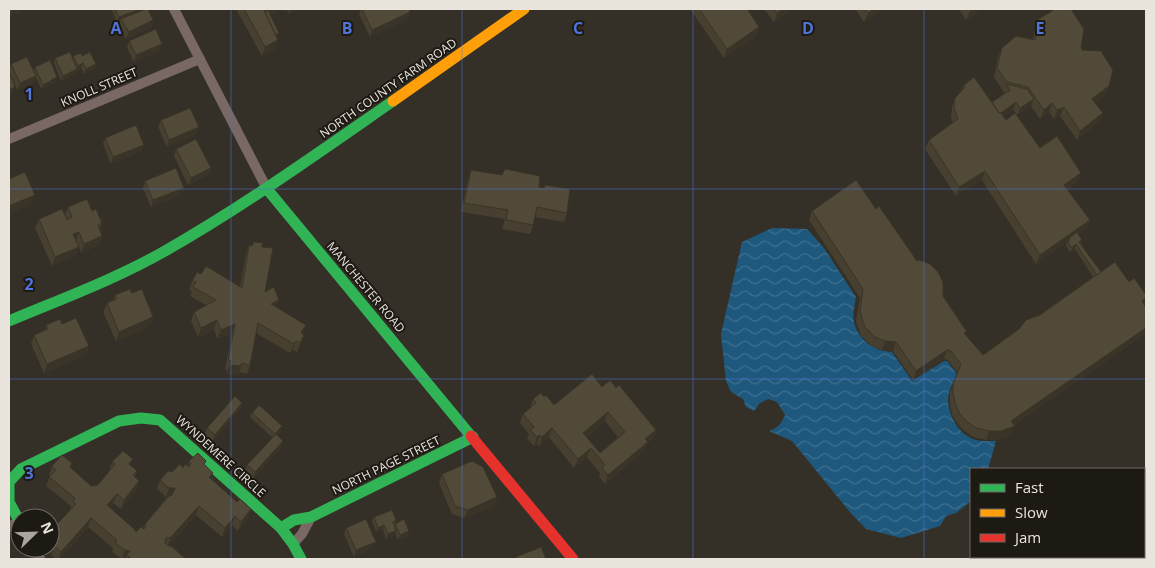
<svg xmlns="http://www.w3.org/2000/svg" width="1155" height="568" viewBox="0 0 1155 568" font-family="'Open Sans',sans-serif">
<style>
.water{fill:url(#water-waves)}
.lines{fill:none;stroke-linecap:round;stroke-linejoin:round}
.street{stroke:#796863;stroke-width:10}
.fast{stroke:#30b455;stroke-width:11}
.slow{stroke:#ff9f0a;stroke-width:11}
.jam{stroke:#e5322d;stroke-width:11}
.wall{fill:#474030;fill-rule:evenodd}
.shaded-wall{fill:#393427}
.building{fill:#524a38;stroke:#393427;fill-rule:evenodd}
.grid{fill:none;stroke:#5074d9;stroke-width:1;stroke-opacity:0.55}
.labels{text-anchor:middle;dominant-baseline:central;stroke-width:4;stroke-linejoin:round;paint-order:stroke}
.street-label{font-size:12px;fill:#eae5dc;stroke:#1d1913}
.grid-label{font-size:16px;text-anchor:middle;font-weight:bold;fill:#5074d9;stroke:#1d1913;stroke-width:4;stroke-linejoin:round;paint-order:stroke}
</style>
<defs>
<pattern id="water-waves" width="16" height="10" patternUnits="userSpaceOnUse" patternTransform="scale(1.25)"><rect width="16" height="10" fill="#1e587d"/><path d="M0 5q4-4 8 0t8 0" fill="none" stroke="#3f708f"/></pattern>
</defs>
<rect width="100%" height="100%" fill="#343028"/>
<g class="water">
<path d="M772 228 807 229 824 248 856 297C855 304 852 315 854 322 858 340 874 351 892 352L912 381 944 361H947L957 374C954 380 951 386 949 393 945 408 955 429 969 437 977 442 987 441 996 441L988 469H971V500L970 502 956 513 946 516 940 526 901 538 866 529 849 511 792 441 769 431C778 428 781 424 785 415L777 402 768 399 760 403 754 411 746 407 743 399 731 392 726 381 721 334 742 242Z"/>
<path d="M992 557H1108L1110 559H990Z"/>
</g>
<g class="lines">
<g class="street">
<path d="M174 9 267 189"/>
<path d="M9 139 200 59"/>
<path d="M9 527 19 521"/>
<path d="M293 544 302 534 311 517"/>
<path d="M34 548 40 559"/>
</g>
<g class="fast">
<path d="M267 189 471 436"/>
<path d="M9 321C61 299 116 279 165 251 244 206 318 153 393 101"/>
<path d="M20 522 9 502V482L21 469 119 421 141 418 160 420 281 528 293 544 301 559"/>
<path d="M281 528 294 520 311 517 473 437"/>
</g>
<path class="slow" d="M393 101 524 9"/>
<path class="jam" d="M471 436 573 559"/>
</g>
<g class="wall">
<path d="M9 9H26L9 17Z"/>
<path d="M113 9H144L143 10 153 20 151 27 126 39 118 26 120 21 117 22 112 11Z"/>
<path d="M236 9H283L270 15 278 40 275 49 262 56Z"/>
<path d="M283 9H299L289 14 287 10 284 11Z"/>
<path d="M361 9H409L408 19 370 37 359 14Z"/>
<path d="M690 9H748L759 27 756 36 724 58Z"/>
<path d="M764 9H793L774 22Z"/>
<path d="M855 9H884L864 22Z"/>
<path d="M959 9H982L966 20Z"/>
<path d="M1039 19 1081 47 1109 86 1106 95 1095 103 1103 113 1099 122 1077 140 1060 116 1054 119 1049 112 1040 119 1031 106 1017 115 1013 109 1003 116 1006 120 1040 148 1081 173 1077 182 1067 190 1090 220 1086 229 1078 234 1081 244 1101 272 1129 282 1146 302 1145 305 1014 426 1011 435 998 440H986L973 437 963 430 957 423 952 415 950 403V393L958 373 948 360 944 359 913 380 893 351 882 350 872 346 861 336 856 321 860 298 809 220 812 211 876 209 943 296 966 336 983 355 1093 277 1075 249 1071 252 1069 251 1066 246 1067 242 1036 264 982 180 956 196 925 149 929 140 953 122 951 117 952 107 955 98 961 92 963 86 992 102 1005 94 994 77 998 57 1002 48 1033 39 1036 28Z"/>
<path d="M129 41 162 44 160 51 134 62 127 48Z"/>
<path d="M73 56H82L96 64 94 69 84 74 81 68 77 70 75 73 61 81 54 63 55 58H73Z"/>
<path d="M11 64 34 71 35 67 55 82 41 89 36 77 33 83 17 90 9 71Z"/>
<path d="M161 120 199 127 196 134 167 147 158 127Z"/>
<path d="M105 138 144 145 142 151 111 164 103 144Z"/>
<path d="M176 149 211 168 208 175 188 185 174 156Z"/>
<path d="M471 170 539 187 567 213 564 222 535 217 533 225 530 234 502 229 505 219 461 212 468 179Z"/>
<path d="M145 181 184 188 181 195 151 207 143 188Z"/>
<path d="M68 207 92 211 102 223 100 229 102 236 99 245 81 253 79 247 75 256 52 266 35 228 39 219 65 215Z"/>
<path d="M249 245 262 247 265 292 276 307 304 335 297 352 293 350 290 353 256 333 250 365 247 374 239 372 238 375 226 374 227 370 225 369 232 333 217 339 214 329 198 337 191 321 194 312 206 305 190 296 192 291 189 290 192 281 201 274 240 287 246 254Z"/>
<path d="M132 293 153 317 150 326 116 341 103 312 107 303 113 300 115 295Z"/>
<path d="M62 324 86 355 44 373 31 344 34 335 45 331 46 325Z"/>
<path d="M602 387 616 388 656 430 653 439 647 443 644 451 605 484 599 477 600 473 587 457 574 468 549 437 539 446 537 444 534 446 527 439 529 434 520 423 523 414 530 408 533 399 544 397 554 405ZM605 421 618 437 600 453 586 437Z"/>
<path d="M242 403 239 410 212 442 204 435 207 428Z"/>
<path d="M252 413 282 426 280 431 277 435 283 441 281 448 253 479 245 472 247 465 273 438 250 417Z"/>
<path d="M189 461 205 465 211 479 248 518 238 531 232 525 222 537 196 515 168 546H171L122 559 112 552 113 548 88 527 60 559H56L51 555 53 550 50 548V526L57 524 70 511 71 506 46 486 50 476 49 475 52 466 70 468 91 486 98 485 109 471 112 462 131 466 137 471 135 477 139 481 136 490 121 509 113 503 110 507 136 532 143 528 145 524 167 497H166L157 489 160 480 172 472 188 466Z"/>
<path d="M442 474 497 497 494 506 464 518 452 514 439 483Z"/>
<path d="M374 517 396 520 395 524 408 536 398 540 395 533V535L386 539 383 530 376 532 372 521Z"/>
<path d="M346 528 373 548 354 557 344 534Z"/>
</g>
<g class="shaded-wall">
<path d="M15 9H26L9 17 12 10Z"/>
<path d="M140 9H144L143 11 121 19 120 21 117 22 119 17Z"/>
<path d="M267 9H283L266 17 264 10Z"/>
<path d="M290 9H299L289 14Z"/>
<path d="M784 9H793L774 22 777 13Z"/>
<path d="M874 9H884L864 22 868 13Z"/>
<path d="M973 9H982L966 20 970 11Z"/>
<path d="M410 12 408 19 370 37 372 30Z"/>
<path d="M153 20 151 27 126 39 129 32Z"/>
<path d="M759 27 756 36 724 58 727 49Z"/>
<path d="M278 40 275 49 262 56 265 47Z"/>
<path d="M162 44 160 51 134 62 136 55Z"/>
<path d="M83 63 81 68 77 70 75 73 61 81 63 76 76 69 78 66Z"/>
<path d="M96 64 94 69 84 74 86 69Z"/>
<path d="M36 76 33 83 17 90 20 83Z"/>
<path d="M57 77 55 82 41 89 43 85Z"/>
<path d="M1109 86 1106 95 1089 108 1092 99Z"/>
<path d="M15 87 13 92 9 94V90Z"/>
<path d="M1034 99 1031 106 1017 115 1020 108Z"/>
<path d="M1016 102 1013 109 996 122 998 115Z"/>
<path d="M1052 103 1049 112 1040 119 1044 110Z"/>
<path d="M1064 107 1060 116 1054 119 1057 110Z"/>
<path d="M1103 113 1099 122 1077 140 1080 131Z"/>
<path d="M199 127 196 134 167 147 169 140Z"/>
<path d="M144 145 142 151 111 164 113 157Z"/>
<path d="M211 168 208 175 188 185 191 178Z"/>
<path d="M985 171 982 180 956 196 959 187Z"/>
<path d="M1081 173 1077 182 1060 194 1064 185Z"/>
<path d="M184 188 181 195 151 207 153 200Z"/>
<path d="M35 195 31 204 9 214V206Z"/>
<path d="M1090 220 1086 229 1069 241 1070 239 1069 238 1067 242 1036 264 1040 255Z"/>
<path d="M79 232 76 241 73 234Z"/>
<path d="M102 236 99 245 81 253 84 244Z"/>
<path d="M1076 244 1075 249 1071 252 1073 247Z"/>
<path d="M79 247 75 256 52 266 55 257Z"/>
<path d="M1146 298V302L1145 306 1142 301Z"/>
<path d="M279 300 275 309 271 304Z"/>
<path d="M153 317 150 326 116 341 119 332Z"/>
<path d="M217 320 214 329 198 337 201 328Z"/>
<path d="M235 324 232 333 217 339 221 330Z"/>
<path d="M1146 328V334L1012 427 1015 426 1011 435 998 440H986L989 431 1011 421Z"/>
<path d="M304 335 301 344 297 352 300 343Z"/>
<path d="M296 341 293 350 290 353 294 344Z"/>
<path d="M885 341 896 342 893 351 882 350Z"/>
<path d="M89 346 86 355 44 373 47 364Z"/>
<path d="M947 350 944 359 913 380 916 371Z"/>
<path d="M230 365 241 366 238 375 226 374Z"/>
<path d="M242 403 239 410 212 442 215 435Z"/>
<path d="M608 412 605 421 579 442 583 433Z"/>
<path d="M282 426 280 431 274 438 275 434Z"/>
<path d="M552 428 549 437 539 446 542 437Z"/>
<path d="M656 430 653 439 647 443 644 451 605 484 608 475 645 439Z"/>
<path d="M540 435 537 444 534 446 537 437Z"/>
<path d="M283 441 281 448 253 479 255 472Z"/>
<path d="M591 448 587 457 574 468 578 459Z"/>
<path d="M139 481 136 490 121 509 124 500Z"/>
<path d="M169 488H175L172 497H166Z"/>
<path d="M117 494 113 503 104 514 107 505Z"/>
<path d="M497 497 494 506 464 518 468 510Z"/>
<path d="M199 506 196 515 167 547 170 538Z"/>
<path d="M251 509 248 518 238 531 241 522Z"/>
<path d="M235 516 232 525 222 537 225 528Z"/>
<path d="M91 518 88 527 60 559H59L61 552Z"/>
<path d="M384 525 383 530 376 532 378 528Z"/>
<path d="M396 531 395 535 386 539 388 534Z"/>
<path d="M409 531 408 536 398 540 400 535Z"/>
<path d="M376 542 373 548 354 557 356 550Z"/>
<path d="M125 550 130 551 127 555 125 559H122Z"/>
</g>
<g class="building">
<path d="M115 9H140L119 17Z"/>
<path d="M146 9H148L153 20 129 32 121 19Z"/>
<path d="M244 9H267L264 10 278 40 265 47Z"/>
<path d="M362 9H409L410 12 372 30Z"/>
<path d="M699 9H747L759 27 727 49Z"/>
<path d="M774 9H784L777 13Z"/>
<path d="M865 9H874L868 13Z"/>
<path d="M1055 9H1071L1084 29 1081 47 1082 50 1101 51 1113 70 1109 86 1092 99 1103 113 1080 131 1064 107 1057 110 1052 103 1044 110 1028 87 1007 82 997 68 1002 48 1016 36 1035 40 1039 19Z"/>
<path d="M268 10 279 33 276 35 265 12Z"/>
<path d="M156 29 162 44 136 55 129 41Z"/>
<path d="M70 52 77 69 63 76 55 58Z"/>
<path d="M90 52 96 64 86 69 83 63 78 66 73 56 81 53 82 56Z"/>
<path d="M27 57 36 76 20 83 11 64Z"/>
<path d="M50 60 57 77 43 85 35 67Z"/>
<path d="M9 72 15 87 9 90Z"/>
<path d="M974 77 999 113 1000 112 1006 120 1015 113 1040 148 1057 136 1081 173 1064 185 1090 220 1040 255 985 171 959 187 929 140 958 119 954 108 955 98 965 87 963 86Z"/>
<path d="M1006 84 1027 89 1034 99 1020 108 1016 102 1001 113 1000 112 999 113 992 102 1010 90Z"/>
<path d="M190 108 199 127 169 140 161 120Z"/>
<path d="M136 125 144 145 113 157 105 138Z"/>
<path d="M196 139 211 168 191 178 176 149Z"/>
<path d="M176 168 184 188 153 200 145 181Z"/>
<path d="M505 169 540 176 539 187 544 188 545 185 570 189 567 213 537 207 533 225 506 220 508 210 464 203 471 170 502 175Z"/>
<path d="M25 172 35 195 9 206V179Z"/>
<path d="M856 180 876 209 879 206 917 261 919 260 930 264 938 272 943 282V296L967 332 964 333 983 355 1019 329 1026 320 1040 315 1115 262 1129 282 1134 278 1146 295V298L1142 301 1146 307V328L1011 421 1015 426 1001 431H989L976 428 966 421 960 414 956 406 953 394V384L961 364 951 351 947 350 916 371 896 342 885 341 875 337 865 327 860 312 863 289 812 211Z"/>
<path d="M87 199 92 211 96 209 102 223 98 225 102 236 84 244 79 232 73 234 79 247 55 257 39 219 62 209 67 220 72 217 68 207Z"/>
<path d="M1077 232 1082 240 1079 242 1101 272 1097 275 1076 244 1073 247H1071L1068 242 1070 239 1069 238Z"/>
<path d="M254 242 263 243 262 247 273 248 265 292 274 287 279 300 271 304 306 325 301 333 304 335 300 343 296 341 294 344 258 323 250 365 242 363 241 366 230 365 231 361 228 360 235 324 221 330 217 320 201 328 194 312 216 300 193 287 196 282 192 281 197 272 201 274 206 266 242 288 249 245 252 246Z"/>
<path d="M130 289 132 293 142 289 153 317 119 332 107 303 116 299 115 295Z"/>
<path d="M76 318 89 346 47 364 34 335 48 329 46 325 60 319 62 324Z"/>
<path d="M592 374 602 387 610 380 616 388 619 385 656 430 645 439 648 442 608 475 602 468 605 465 591 448 578 459 552 428 542 437 540 435 537 437 530 430 534 427 523 414 536 403 533 399 541 393 544 397 546 395 554 405ZM608 412 625 432 600 453 583 433Z"/>
<path d="M235 396 242 403 215 435 207 428Z"/>
<path d="M259 405 282 426 275 434 252 413Z"/>
<path d="M276 434 283 441 255 472 247 465Z"/>
<path d="M123 451 133 459 129 464 137 471 133 475 139 481 124 500 117 494 107 505 133 528 136 532 141 527 144 529 146 526 145 524 169 496 172 495 175 488H169L160 480 168 471 172 472 180 464 183 468 185 464 189 467 191 463 189 461 198 453 206 461 204 464 213 473 209 477 237 502 240 499 251 509 241 522 235 516 225 528 199 506 170 538 167 537 165 539 166 541 165 543 168 546H171L186 559H125L130 557 127 555 130 551 125 550 115 543 117 540 91 518 61 552 54 546 58 542 50 537V526L54 522 57 524 76 504 73 501 75 498 49 477 56 470 52 466 62 455 72 463 70 467 91 486 98 485 115 464 112 462Z"/>
<path d="M472 461 483 467 497 497 468 510 455 506 442 474Z"/>
<path d="M392 510 396 520 393 522 396 531 388 534 384 525 378 528 374 517Z"/>
<path d="M366 519 376 542 356 550 346 528Z"/>
<path d="M404 519 409 531 400 535 395 524Z"/>
<path d="M541 547 546 559H517L516 557Z"/>
</g>
<path class="grid" d="M231 9V559M462 9V559M693 9V559M924 9V559M9 189H1146M9 379H1146"/>
<g class="labels">
<g class="street-label">
<text transform="translate(99 87) rotate(-23)">KNOLL STREET</text>
<text transform="translate(388 88) rotate(-35)">NORTH COUNTY FARM ROAD</text>
<text transform="translate(366 287) rotate(50)">MANCHESTER ROAD</text>
<text transform="translate(221 456) rotate(42)">WYNDEMERE CIRCLE</text>
<text transform="translate(386 465) rotate(-26)">NORTH PAGE STREET</text>
</g>
</g>
<g class="grid-label">
<text x="116" y="34">A</text>
<text x="347" y="34">B</text>
<text x="578" y="34">C</text>
<text x="808" y="34">D</text>
<text x="1040" y="34">E</text>
<text x="29" y="100">1</text>
<text x="29" y="290">2</text>
<text x="29" y="479">3</text>
</g>
<rect width="1155" height="568" fill="none" stroke="#eae5dc" stroke-width="20"/>
<rect x="970" y="468" width="175" height="90" fill="#1d1913" stroke="#6f6b63"/>
<rect x="980" y="484" width="25" height="8" fill="#30b455" stroke="#6f6b63"/>
<text x="1015" y="493" font-size="15" fill="#eae5dc">Fast</text>
<rect x="980" y="509" width="25" height="8" fill="#ff9f0a" stroke="#6f6b63"/>
<text x="1015" y="518" font-size="15" fill="#eae5dc">Slow</text>
<rect x="980" y="534" width="25" height="8" fill="#e5322d" stroke="#6f6b63"/>
<text x="1015" y="543" font-size="15" fill="#eae5dc">Jam</text>
<g transform="translate(35 533) rotate(67)"><circle r="24" fill="#1d1913" stroke="#6f6b63"/>
<path d="M0-4L9 19L0 12L-9 19Z" fill="#aaa69d"/>
<text y="-8" font-size="14" font-weight="bold" text-anchor="middle" fill="#eae5dc">N</text>
</g>
</svg>
